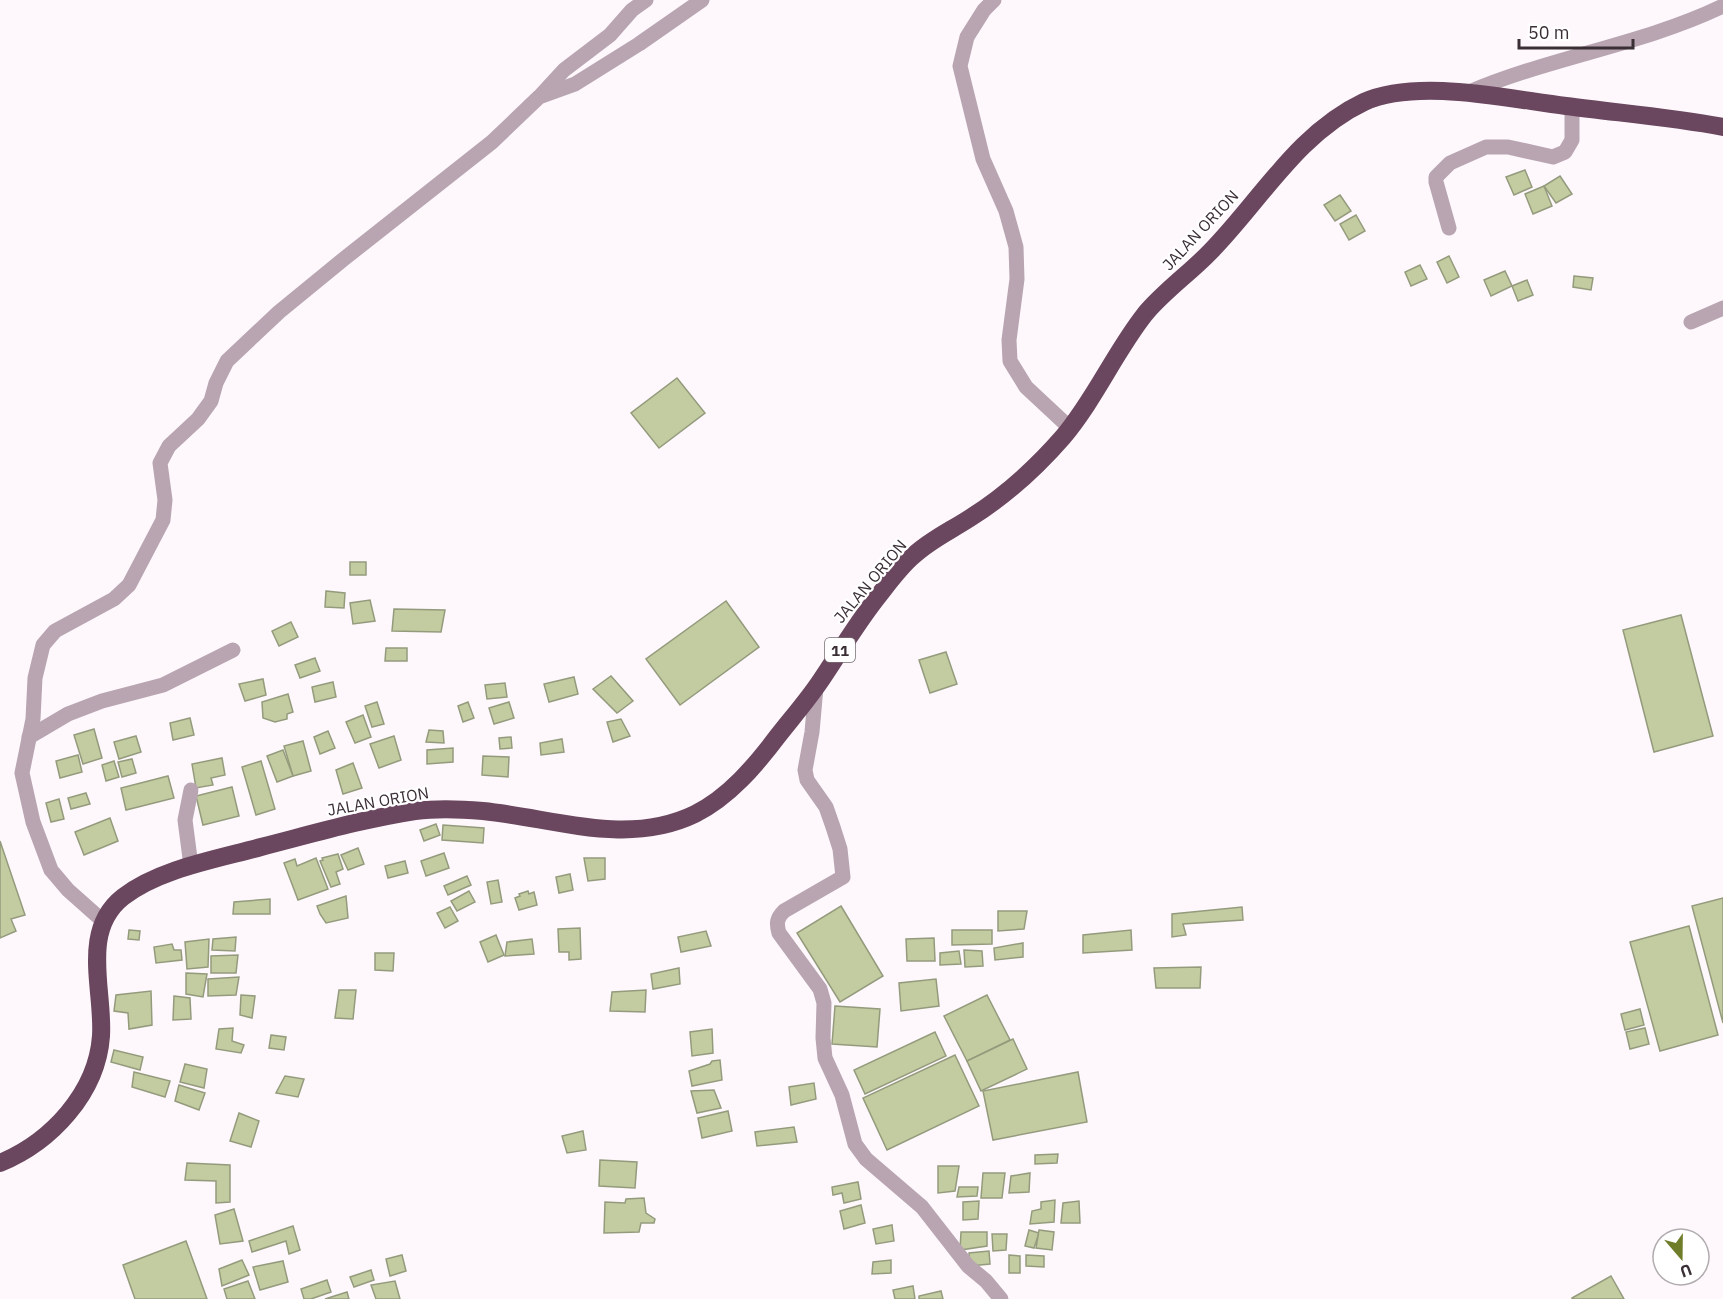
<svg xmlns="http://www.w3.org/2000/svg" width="1723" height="1299" viewBox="0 0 1723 1299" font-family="'IBM Plex Sans',sans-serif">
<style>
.building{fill:#c3cca0;stroke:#949b7d;stroke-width:1.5}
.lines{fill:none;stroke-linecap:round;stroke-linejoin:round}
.minor{stroke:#b8a5b1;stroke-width:15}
.highway{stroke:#6a475f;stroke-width:18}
.labels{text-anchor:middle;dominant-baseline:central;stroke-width:4.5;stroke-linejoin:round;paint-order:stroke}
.shield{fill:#fff;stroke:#766d72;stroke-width:1.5}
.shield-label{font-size:15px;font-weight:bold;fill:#3b2f36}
.street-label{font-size:16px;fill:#3b2f36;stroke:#fff}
</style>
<rect width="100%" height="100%" fill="#fef8fc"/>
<g class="building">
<path d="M1525 170 1532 187 1514 195 1506 177Z"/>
<path d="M1560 176 1572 194 1556 203 1544 186Z"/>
<path d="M1544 186 1552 206 1533 214 1525 194Z"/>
<path d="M1340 195 1351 211 1335 221 1324 205Z"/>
<path d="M1356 215 1365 231 1349 240 1340 224Z"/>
<path d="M1449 256 1459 277 1447 283 1437 262Z"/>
<path d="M1420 265 1427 279 1411 286 1405 272Z"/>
<path d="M1505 271 1512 286 1491 296 1484 280Z"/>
<path d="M1574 276 1593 278 1591 290 1573 287Z"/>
<path d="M1527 280 1533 295 1518 301 1512 286Z"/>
<path d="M677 378 705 413 659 448 631 413Z"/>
<rect x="350" y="562" width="16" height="13"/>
<path d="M326 591 345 593 344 608 325 607Z"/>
<path d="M370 600 375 621 353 624 350 603Z"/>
<path d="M726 601 759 647 680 705 646 659Z"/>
<path d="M394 609 445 610 441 632 392 631Z"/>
<path d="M1681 615 1713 736 1654 752 1623 630Z"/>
<path d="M291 622 298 637 279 646 272 631Z"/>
<path d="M386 648H407V661H385Z"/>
<path d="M946 652 957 684 930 693 919 660Z"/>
<path d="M315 658 320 671 300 678 295 665Z"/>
<path d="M611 676 633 701 617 713 593 689Z"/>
<path d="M574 677 578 694 549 702 544 684Z"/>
<path d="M263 679 266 695 245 701 239 684Z"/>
<path d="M333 682 336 697 315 702 312 687Z"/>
<path d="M505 683 507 697 487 699 485 685Z"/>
<path d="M288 694 293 712 287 714V719L275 722 263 718 262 702Z"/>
<path d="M377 702 384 724 372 727 365 706Z"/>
<path d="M468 702 474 718 463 722 458 706Z"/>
<path d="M509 702 514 718 494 724 489 708Z"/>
<path d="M363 715 371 737 355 743 346 722Z"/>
<path d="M190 718 194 735 173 740 170 723Z"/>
<path d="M621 719 630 736 613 742 607 722Z"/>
<path d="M94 729 102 758 83 764 74 735Z"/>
<path d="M429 730 443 731 444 743 426 742Z"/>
<path d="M328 731 335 748 320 754 314 737Z"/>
<path d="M136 736 141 752 119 759 114 742Z"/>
<path d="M394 736 401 760 379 768 370 744Z"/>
<path d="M511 737 512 748 500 749 499 738Z"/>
<path d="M562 739 564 752 541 755 540 743Z"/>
<path d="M303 741 311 771 293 776 284 746Z"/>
<path d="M453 748V762L427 764V750Z"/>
<path d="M283 750 293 776 277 782 267 756Z"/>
<path d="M78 755 82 772 60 778 56 761Z"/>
<path d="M483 756 509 757 508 777 482 775Z"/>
<path d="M222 758 225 775 211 778 213 785 196 788 192 764Z"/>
<path d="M132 759 136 773 122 777 118 762Z"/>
<path d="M114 761 119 777 106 781 102 765Z"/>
<path d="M261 761 275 809 256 815 242 767Z"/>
<path d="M353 763 362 788 343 794 336 770Z"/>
<path d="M168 776 174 798 126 810 121 788Z"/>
<path d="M232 787 239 816 203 825 196 796Z"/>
<path d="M86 793 90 804 71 809 68 798Z"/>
<path d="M59 799 64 819 51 822 46 803Z"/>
<path d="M110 818 118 841 84 855 75 832Z"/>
<path d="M436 824 440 835 424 841 420 830Z"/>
<path d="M443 825 484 828 483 843 442 840Z"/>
<path d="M0 841 25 915 11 919 16 931 0 938Z"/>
<path d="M358 848 364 864 348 870 341 855Z"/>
<path d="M444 853 449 868 426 876 421 861Z"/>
<path d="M338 854 343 869 336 872 340 884 331 887 320 861 323 860 322 858Z"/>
<path d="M316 858 328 889 298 900 284 863 295 859 297 866Z"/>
<path d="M584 858H605V879L588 881Z"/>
<path d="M405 861 408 873 388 878 385 866Z"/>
<path d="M570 874 573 890 559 893 556 877Z"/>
<path d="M467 876 471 885 448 895 444 886Z"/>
<path d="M498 880 502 902 491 904 487 882Z"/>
<path d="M469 891 475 902 457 911 451 901Z"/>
<path d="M528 891 529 894 534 892 537 905 519 910 515 898 520 896 519 894Z"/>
<path d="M346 896 348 918 326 923 320 914 317 906Z"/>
<path d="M1723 898V1023L1692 906Z"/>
<path d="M270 899V914H233L234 902Z"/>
<path d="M841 906 883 976 840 1002 797 933Z"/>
<path d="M450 907 458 921 445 928 437 913Z"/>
<path d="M1242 907 1243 920 1183 924 1186 935 1172 937V914Z"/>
<path d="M998 911H1027L1024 929 998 931Z"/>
<path d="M1689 926 1718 1035 1660 1051 1630 942Z"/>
<path d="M580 928 581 959 569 960V952H559L558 929Z"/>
<path d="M129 930 140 931 139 940 128 939Z"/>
<path d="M952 930H992V944L952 945Z"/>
<path d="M1131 930 1132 950 1083 953V935Z"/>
<path d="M706 931 711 946 681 952 678 937Z"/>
<path d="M496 935 504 955 488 962 480 942Z"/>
<path d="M236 937 235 951 212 950 213 939Z"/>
<path d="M934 938 935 961H907L906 939Z"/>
<path d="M209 939 208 967 187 969 185 942Z"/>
<path d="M532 939 534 954 505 956 507 942Z"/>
<path d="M1023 943V957L995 960 994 948Z"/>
<path d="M172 944 174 950H181L182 960 156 963 154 947Z"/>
<path d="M964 950 982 951 983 966 965 967Z"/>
<path d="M959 951 961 964 940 965V953Z"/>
<path d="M375 953H394L393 971 375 970Z"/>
<path d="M238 955 236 973H211V956Z"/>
<path d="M1201 967 1200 988H1156L1154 968Z"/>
<path d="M679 968 680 984 653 989 651 974Z"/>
<path d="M186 973 207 974 203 997 186 994Z"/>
<path d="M239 977 236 995 208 996V979Z"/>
<path d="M936 979 939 1006 901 1011 899 983Z"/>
<path d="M339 990H356L353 1019 335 1018Z"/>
<path d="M646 990 645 1012 610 1011 612 992Z"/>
<path d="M151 991 152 1025 129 1029 128 1013 114 1011 116 995Z"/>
<path d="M241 995 255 996 252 1018 240 1015Z"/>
<path d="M987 995 1010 1040 967 1061 944 1016Z"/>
<path d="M174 996 190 998 191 1019 173 1020Z"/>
<path d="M835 1006 880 1009 877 1047 832 1044Z"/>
<path d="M1640 1009 1644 1025 1625 1030 1621 1014Z"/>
<path d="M233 1028 232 1041 244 1045 241 1053 216 1049 219 1029Z"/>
<path d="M1645 1028 1649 1044 1630 1049 1626 1032Z"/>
<path d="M712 1029 713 1053 692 1056 690 1032Z"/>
<path d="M935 1032 946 1056 865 1094 854 1070Z"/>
<path d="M271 1035 286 1037 284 1050 269 1048Z"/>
<path d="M1013 1039 1027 1069 981 1091 967 1061Z"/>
<path d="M114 1050 143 1057 140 1070 111 1062Z"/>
<path d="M955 1055 979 1106 887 1150 863 1098Z"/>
<path d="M720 1060 722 1080 692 1086 689 1071 710 1064 712 1061Z"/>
<path d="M185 1064 207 1069 204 1088 180 1082Z"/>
<path d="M134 1072 170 1081 165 1097 132 1087Z"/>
<path d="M1078 1072 1087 1122 993 1140 983 1091Z"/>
<path d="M285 1076 304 1079 298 1097 276 1093Z"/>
<path d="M814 1083 816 1099 791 1105 789 1087Z"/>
<path d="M179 1085 205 1093 199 1110 175 1101Z"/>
<path d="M714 1090 721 1108 697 1113 691 1091Z"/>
<path d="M728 1111 732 1131 702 1138 698 1118Z"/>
<path d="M239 1113 259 1121 251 1147 230 1141Z"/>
<path d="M794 1127 797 1142 757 1146 755 1132Z"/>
<path d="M583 1131 586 1150 567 1153 562 1136Z"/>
<path d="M1058 1154 1057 1163 1035 1164V1155Z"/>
<path d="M600 1160 637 1162 635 1188 599 1186Z"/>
<path d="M187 1163 230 1165V1202L216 1203V1181L185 1180Z"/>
<path d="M938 1166H959L955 1191 938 1193Z"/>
<path d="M983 1173H1005L1002 1198H981Z"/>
<path d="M1030 1173 1029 1192 1009 1193 1011 1176Z"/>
<path d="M858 1182 861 1199 844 1203 842 1193 833 1195 832 1187Z"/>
<path d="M959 1187H978L977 1196 957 1197Z"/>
<path d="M644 1198 646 1213 655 1219 654 1223H641L639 1232 604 1233 605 1202 625 1203 626 1199Z"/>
<path d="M1055 1200 1054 1222 1030 1224 1032 1211 1041 1209V1202Z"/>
<path d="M979 1201 978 1219 963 1220V1202Z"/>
<path d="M1079 1201 1080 1223H1061L1063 1203Z"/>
<path d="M861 1205 865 1223 844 1229 840 1211Z"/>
<path d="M234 1209 243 1241 220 1244 215 1215Z"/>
<path d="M892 1225 894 1241 876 1244 873 1229Z"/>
<path d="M293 1226 300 1250 289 1254 286 1241 252 1252 249 1241Z"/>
<path d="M1029 1230 1039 1233 1034 1248 1025 1246Z"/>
<path d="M1039 1230 1054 1232 1052 1250 1036 1248Z"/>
<path d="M961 1232H987V1246L960 1250Z"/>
<path d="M992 1234H1007L1006 1250 993 1251Z"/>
<path d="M186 1241 207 1299H135L123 1265Z"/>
<path d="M989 1251 990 1264 970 1266 969 1253Z"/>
<path d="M402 1255 406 1271 390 1276 386 1259Z"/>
<path d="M1009 1255 1020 1256V1273H1009Z"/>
<path d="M1026 1255 1044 1256V1267L1026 1266Z"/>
<path d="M242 1260 249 1275 222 1286 219 1269Z"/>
<path d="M891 1260V1273L872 1274 873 1262Z"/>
<path d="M283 1261 288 1282 260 1290 253 1267Z"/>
<path d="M371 1270 374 1280 354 1287 350 1277Z"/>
<path d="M1611 1276 1624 1299H1572V1298Z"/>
<path d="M327 1280 331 1292 311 1299H304L301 1289Z"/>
<path d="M248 1281 255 1299H227L224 1289Z"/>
<path d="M395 1281 400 1299H376L371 1285Z"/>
<path d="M913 1286 915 1299H895L893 1290Z"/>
<path d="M941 1291 943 1299H919V1296Z"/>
<path d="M347 1292 349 1299H325Z"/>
</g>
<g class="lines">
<g class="minor">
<path d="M994 0 984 10 967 37 960 66 983 159 1006 211 1016 247 1017 279 1009 340 1010 361 1026 387 1070 428"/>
<path d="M1467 93C1550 57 1642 45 1723 6"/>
<path d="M541 95 564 70 610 35 632 10 646 0"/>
<path d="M1449 228 1436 182V177L1450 163 1486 147H1508L1553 157 1565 152 1572 140V107"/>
<path d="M1691 322 1723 308"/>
<path d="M816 687 812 732 805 770 807 780 826 807 833 827 840 849 843 877 784 911C777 918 776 923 779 933L820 989 824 1003 823 1038 825 1058 842 1095 855 1144 866 1159 922 1207 968 1266 986 1281 1001 1299"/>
<path d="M29 737 68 714 102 701 163 685 233 650"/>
<path d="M191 790 185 820 191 866"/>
<path d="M104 922 68 890 51 870 33 822 22 773 33 719 35 678 43 645 55 631 114 599 129 585 163 520 165 500 160 463 169 446 198 419 211 401 216 383 227 361 279 312 345 258 492 142 539 97 575 84 639 44 702 0"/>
</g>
<path class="highway" d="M0 1163C51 1142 97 1093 101 1036 104 990 80 931 123 897 159 869 217 859 261 847 312 834 363 819 415 811 437 808 461 809 483 811 554 818 627 847 695 814 729 797 755 766 777 737 791 719 806 702 819 683 838 655 855 626 876 599 888 584 899 568 913 556 930 540 950 531 970 518 1005 496 1036 468 1063 437 1095 399 1115 352 1145 314 1164 291 1190 273 1211 251 1260 201 1298 133 1364 102 1418 78 1508 99 1566 106 1618 113 1671 117 1723 127"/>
</g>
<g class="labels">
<rect class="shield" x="825" y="638" width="30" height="24" rx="4.5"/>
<g class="shield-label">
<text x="840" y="650">11</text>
</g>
<g class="street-label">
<text transform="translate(1200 230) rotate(-47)">JALAN ORION</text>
<text transform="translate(870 581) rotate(-50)">JALAN ORION</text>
<text transform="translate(378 801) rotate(-10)">JALAN ORION</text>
</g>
</g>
<g transform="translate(1681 1257) rotate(160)"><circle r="28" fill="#ffffff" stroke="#b1acaf" stroke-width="1.5"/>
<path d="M0-4.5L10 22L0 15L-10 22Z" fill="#6f7c29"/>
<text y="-9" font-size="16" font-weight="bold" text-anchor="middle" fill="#3b2f36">U</text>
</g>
<path d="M1519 39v9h114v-9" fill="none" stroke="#3b2f36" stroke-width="3"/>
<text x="1528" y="39" font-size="18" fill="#3b2f36" stroke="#ffffff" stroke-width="4.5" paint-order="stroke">50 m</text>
</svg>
